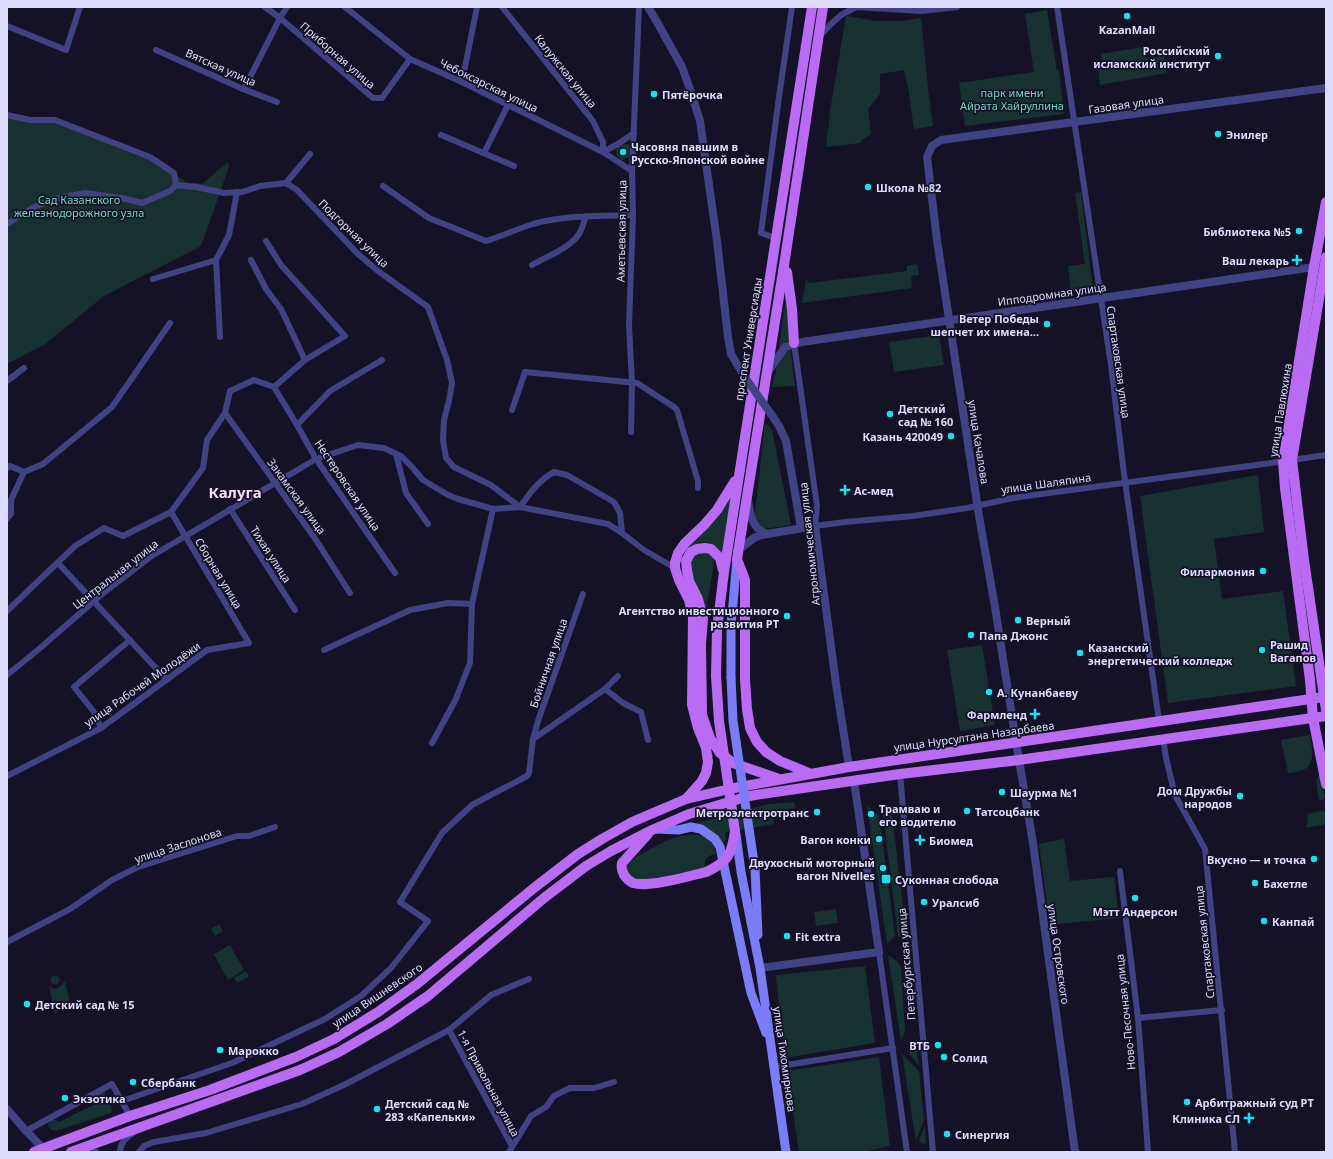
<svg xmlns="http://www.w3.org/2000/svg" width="1333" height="1159" viewBox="0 0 1333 1159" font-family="'Noto Sans',sans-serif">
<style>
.green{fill:#16312f}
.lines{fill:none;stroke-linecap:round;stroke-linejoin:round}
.minor{stroke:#414283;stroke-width:6}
.tertiary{stroke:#414283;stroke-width:8}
.secondary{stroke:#7a7df5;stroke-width:9}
.primary{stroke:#ba6bf4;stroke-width:10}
.tertiary-bridge{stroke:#414283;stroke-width:8}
.secondary-bridge{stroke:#7a7df5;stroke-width:9}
.primary-bridge{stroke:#ba6bf4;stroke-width:10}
.poi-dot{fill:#17e3ed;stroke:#151228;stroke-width:1.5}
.labels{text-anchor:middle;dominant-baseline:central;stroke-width:3.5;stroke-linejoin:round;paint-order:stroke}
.poi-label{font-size:11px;font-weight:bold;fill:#dedcfc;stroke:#151228;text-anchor:start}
.street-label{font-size:11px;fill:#dedcfc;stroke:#151228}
.park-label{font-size:11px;fill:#6cd8b7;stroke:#151228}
.district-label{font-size:15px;font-weight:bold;fill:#fcddf3;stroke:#151228}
</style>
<rect width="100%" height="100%" fill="#151228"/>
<g class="green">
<path d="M1047 10 1057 70H1059L1064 114 965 126 959 83 1034 72 1025 14Z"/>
<path d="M846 16 876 21H900L921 18 928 89 933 126 914 129 908 88 904 70 880 74V94L868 109 871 134 862 140 861 143 826 147 830 111Z"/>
<path d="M1143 47 1145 58 1164 56 1167 73 1100 85 1098 67 1102 66 1101 54Z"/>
<path d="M7 115 55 120 150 157 186 182 202 184 228 162 229 167 201 246 104 296 45 344 7 364Z"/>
<path d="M624 144H628L630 146V156L627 158 622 160 617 156 616 151 618 148Z"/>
<path d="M1081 192 1093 290 1071 292 1068 266 1085 264 1075 193Z"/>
<path d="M917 264 919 275 911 276 912 288 802 303 806 279 809 283 907 271V266Z"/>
<path d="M786 297 791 339 779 347Z"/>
<path d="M939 335 944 365 894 372 889 342Z"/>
<path d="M790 347 795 386 772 387 779 357Z"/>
<path d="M765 423 772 430 791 525 763 529 754 521Z"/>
<path d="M1258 475 1264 532 1214 539 1222 599 1283 591 1296 686 1168 703 1140 496Z"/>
<path d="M732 495 722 555C713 537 698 541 684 551L720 514Z"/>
<path d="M704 551 713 556 714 562 705 618C701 607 687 570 689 562 691 555 698 553 704 551Z"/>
<path d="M982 645 995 725 960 731 947 650Z"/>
<path d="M1310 735C1311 745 1317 764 1303 770 1299 772 1293 772 1288 773L1281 740Z"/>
<path d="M1320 772 1325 797 1323 800H1319L1316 781Z"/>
<path d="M794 802 796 807 785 810 773 811 774 824 725 832 726 839 721 848 693 824 769 804Z"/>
<path d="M867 806 879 815 895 936 887 944Z"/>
<path d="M891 806 907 940 898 936 883 815Z"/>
<path d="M1322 811 1326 812V824L1306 828 1308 821 1307 814Z"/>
<path d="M702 833C710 837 714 844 716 854 707 855 704 860 705 868L644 881 627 876 626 863C648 851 673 832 699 835Z"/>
<path d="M1064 839 1070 881 1114 877 1119 918 1050 925 1039 844Z"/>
<path d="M836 909 838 923 816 926 814 912Z"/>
<path d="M219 924 223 931 215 936 211 929Z"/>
<path d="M230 945 244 970 228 980 214 954Z"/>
<path d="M888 955 898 962 901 967 905 1032 901 1041Z"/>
<path d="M865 966 875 1043 785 1058 776 975Z"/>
<path d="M246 971 249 977 237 983 234 978Z"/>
<circle cx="55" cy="980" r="4.5"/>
<path d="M65 981 71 1008C64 1007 60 1006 56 1014H55L49 986C57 993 60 986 65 981Z"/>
<path d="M911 1046H916L919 1066 908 1052 911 1050Z"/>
<path d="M902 1054 919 1071 924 1120 916 1141Z"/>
<path d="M879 1057 890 1146 863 1152H799L787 1071Z"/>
<path d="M104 1091 112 1110 111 1113 56 1131C51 1130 49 1129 48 1124L52 1120H56L59 1122 99 1102 98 1094Z"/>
<path d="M924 1127H925L926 1143 923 1144 919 1140Z"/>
</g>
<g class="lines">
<g class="minor">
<path d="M265 7 280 18 373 98H382L410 59"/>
<path d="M345 7 410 59 462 82 603 152 632 171"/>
<path d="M502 7 593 121 603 142V152L618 144 634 133"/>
<path d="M1057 7 1111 365 1124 474 1159 721"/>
<path d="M7 26 66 50 80 7"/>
<path d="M820 36 829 26 841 15 856 7 922 11 957 7"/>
<path d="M156 50 243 89 277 102"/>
<path d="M462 82 477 7"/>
<path d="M244 89 280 18 287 7"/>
<path d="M7 115 30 120H55L150 157 174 173 176 185"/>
<path d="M441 135 514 166"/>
<path d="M484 153 508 105"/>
<path d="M286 183 310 154"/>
<path d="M383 186 429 218 486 241C502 236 517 229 533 224 565 215 600 216 633 215"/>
<path d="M7 224 34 207 53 199 85 193 122 198 142 203 170 191 176 185 196 187 224 193 242 192 260 186 286 183 297 190 358 254 378 271 428 307 447 360 452 383 449 401 444 420 443 440 446 458 454 467 491 485 520 507C529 494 539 480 554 472L567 475 614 502 620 513 622 533"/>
<path d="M776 238 761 233 779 97 792 7"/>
<path d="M266 241 281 265 345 336 305 360 274 387"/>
<path d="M216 260 220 337"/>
<path d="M216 260 229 235 237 192"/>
<path d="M251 260 266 289 281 309 305 360"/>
<path d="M532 265C547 256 569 249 579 234 582 229 584 222 586 216"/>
<path d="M153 279 216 260"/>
<path d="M794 343 817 506 815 526 845 522 913 516 967 508 1013 498 1271 463 1326 455"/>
<path d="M7 381 24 368"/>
<path d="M274 387 297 425 316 459 395 573"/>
<path d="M512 410 525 372 637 383 674 407 677 410 698 481V488"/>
<path d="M225 413 314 537 350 593"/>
<path d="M297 425 330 391 382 360"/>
<path d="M631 432 632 383 629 325 633 215 632 171 639 7"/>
<path d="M396 454 406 493 428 524"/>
<path d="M7 468 10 466 24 472"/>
<path d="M24 472 43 464 112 407 170 323"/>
<path d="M230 509 295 610"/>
<path d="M7 519 11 514V500L24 472"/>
<path d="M58 563 166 679"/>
<path d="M7 611 75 546 104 528 123 536 171 512 203 468 207 440 225 413 230 391 254 380 274 387"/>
<path d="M324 650 410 610 448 603 472 604"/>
<path d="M7 675 39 649 102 594 150 557 316 459 358 445 384 448 401 456 412 467 423 480 448 495 458 499 493 509 520 507 608 524 622 533 644 550 675 568"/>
<path d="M605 689 623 703 641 712 648 740"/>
<path d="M101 728 94 712 74 687 130 640"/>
<path d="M1163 738 1166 758 1175 795 1205 849 1235 1152"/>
<path d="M533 739 605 689 618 676"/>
<path d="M432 743 455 701 470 663 472 604 493 509"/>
<path d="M900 774 933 1152"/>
<path d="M7 776 101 728 207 650 249 643 171 512"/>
<path d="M1120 871 1138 1018 1148 1152"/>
<path d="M7 942 70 909 112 880 138 867 237 836H249L275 827"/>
<path d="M879 952 907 1152"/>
<path d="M1138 1018 1222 1010"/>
<path d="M449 1030 512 1146"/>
<path d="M774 1067 893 1048"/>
<path d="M122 1101 232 1063 325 1019 361 996 391 968 428 921 400 902 442 833 472 805 527 776 529 773 533 739 538 721 583 594"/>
<path d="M26 1131 112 1084 130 1116"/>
<path d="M82 1150 96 1152"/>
<path d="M120 1152C120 1143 126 1138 133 1133"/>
<path d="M139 1152 144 1146 154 1142 206 1133 302 1104 344 1085 449 1030 491 995 529 979"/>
<path d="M509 1152 531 1116 546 1107 554 1096 570 1088H594L614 1082"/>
</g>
<g class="tertiary">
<path d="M648 7 657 22 682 67 691 92 700 121 717 241 728 337 731 354 744 376"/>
<path d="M768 372 785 347 802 342 1314 267"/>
<path d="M771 414 779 426 786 441 801 528"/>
<path d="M748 500C750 514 752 530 768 534"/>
<path d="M737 551 754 538 761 535 815 526 836 684 849 767"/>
<path d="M760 968 879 952 854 781"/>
<path d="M7 1109 26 1131 46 1151"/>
<path d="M1075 1152 1033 843 1016 742 995 607 979 516 937 240 927 157 932 146 941 140 1326 88"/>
</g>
<g class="secondary">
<path d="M731 677V626L737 559"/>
<path d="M655 829 678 830 691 827 701 829 715 839 720 847 751 993 766 1033"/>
<path d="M736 834 741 872 760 968 786 1152"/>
<path d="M755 869 758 935"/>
</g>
<g class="primary">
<path d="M1326 202 1314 267 1283 461 1285 488 1310 680 1313 718 1326 784"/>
<path d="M1326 257 1292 460 1304 560 1326 710"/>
<path d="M787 272 792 309 794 343"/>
<path d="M723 570 720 558 711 549 705 548 697 549 691 552 686 561 687 570 689 581 698 599 703 619 701 644 702 715 710 738 720 753 733 763 779 779"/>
<path d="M716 676 717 629 724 572 812 7"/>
<path d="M809 773 780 761 766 752 757 742 750 728 747 709 745 679V580L737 559 785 259 823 7"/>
<path d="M686 799 702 781 706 773 708 762 706 748 698 728 692 705 693 617 689 600 679 580 675 568V563L678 553 685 543 705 524 717 510 735 481"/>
<path d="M648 834 622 863C621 867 622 871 624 875 626 878 629 881 633 883 649 888 689 876 706 872"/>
<path d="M34 1152 130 1116 210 1090 296 1057 334 1039 378 1012 417 984 534 888 578 854 602 839 632 822 686 799 734 788 849 767 1324 697"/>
<path d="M71 1152 300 1070 339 1052 387 1024 428 996 544 898 586 866 611 851 652 830 689 814 749 796 796 789 900 774 1019 760 1326 716"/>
</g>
<path class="tertiary-bridge" d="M744 376 771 414"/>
<path class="secondary-bridge" d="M731 677 733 721 755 869"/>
<path class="primary-bridge" d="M706 872C728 862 732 854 735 831L719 721 716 676"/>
</g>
<g class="poi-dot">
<circle cx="1127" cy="16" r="4"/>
<circle cx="1218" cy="56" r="4"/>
<circle cx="654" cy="94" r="4"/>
<circle cx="1218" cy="134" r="4"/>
<circle cx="623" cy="152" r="4"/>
<circle cx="868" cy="187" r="4"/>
<circle cx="1299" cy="231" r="4"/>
<path d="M1295 254h4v4h4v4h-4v4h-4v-4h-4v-4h4z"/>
<circle cx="1047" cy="324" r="4"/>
<circle cx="890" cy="414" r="4"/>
<circle cx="951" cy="436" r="4"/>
<path d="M843 484h4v4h4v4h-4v4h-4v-4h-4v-4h4z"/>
<circle cx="1263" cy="571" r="4"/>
<circle cx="787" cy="616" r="4"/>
<circle cx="1018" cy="620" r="4"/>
<circle cx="971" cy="635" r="4"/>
<circle cx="1262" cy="650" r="4"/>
<circle cx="1080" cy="653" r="4"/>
<circle cx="989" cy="692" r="4"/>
<path d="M1033 708h4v4h4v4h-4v4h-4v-4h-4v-4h4z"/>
<circle cx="1002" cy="792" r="4"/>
<circle cx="1240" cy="796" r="4"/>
<circle cx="967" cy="811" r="4"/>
<circle cx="817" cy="812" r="4"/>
<circle cx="871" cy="814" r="4"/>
<circle cx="879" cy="839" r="4"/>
<path d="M918 834h4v4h4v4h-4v4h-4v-4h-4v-4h4z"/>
<circle cx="1314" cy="859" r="4"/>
<circle cx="883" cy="868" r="4"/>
<rect x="881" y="874" width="10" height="10" rx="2"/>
<circle cx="1255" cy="883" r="4"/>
<circle cx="1135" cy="898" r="4"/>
<circle cx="924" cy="902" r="4"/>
<circle cx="1264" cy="921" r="4"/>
<circle cx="787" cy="936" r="4"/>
<circle cx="27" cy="1004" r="4"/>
<circle cx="938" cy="1045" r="4"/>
<circle cx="220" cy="1050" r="4"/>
<circle cx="944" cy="1057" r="4"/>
<circle cx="133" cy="1082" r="4"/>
<circle cx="65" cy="1098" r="4"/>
<circle cx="1187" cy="1102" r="4"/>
<circle cx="377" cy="1109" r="4"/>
<path d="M1247 1112h4v4h4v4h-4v4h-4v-4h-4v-4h4z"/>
<circle cx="947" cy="1134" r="4"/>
</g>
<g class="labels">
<g class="poi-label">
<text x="1127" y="29" text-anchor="middle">KazanMall</text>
<text x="1210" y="50" text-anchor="end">Российский<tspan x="1210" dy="13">исламский институт</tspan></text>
<text x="662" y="94">Пятёрочка</text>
<text x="1226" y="134">Энилер</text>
<text x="631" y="146">Часовня павшим в<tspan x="631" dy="13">Русско-Японской войне</tspan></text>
<text x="876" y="187">Школа №82</text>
<text x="1291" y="231" text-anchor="end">Библиотека №5</text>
<text x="1289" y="260" text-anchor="end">Ваш лекарь</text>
<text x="1039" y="318" text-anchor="end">Ветер Победы<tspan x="1039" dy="13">шепчет их имена...</tspan></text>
<text x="898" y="408">Детский<tspan x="898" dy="13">сад № 160</tspan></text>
<text x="943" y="436" text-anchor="end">Казань 420049</text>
<text x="854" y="490">Ас-мед</text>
<text x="1255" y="571" text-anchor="end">Филармония</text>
<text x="779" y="610" text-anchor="end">Агентство инвестиционного<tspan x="779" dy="13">развития РТ</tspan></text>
<text x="1026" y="620">Верный</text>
<text x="979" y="635">Папа Джонс</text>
<text x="1270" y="644">Рашид<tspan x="1270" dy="13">Вагапов</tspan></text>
<text x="1088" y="647">Казанский<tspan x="1088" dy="13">энергетический колледж</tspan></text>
<text x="997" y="692">А. Кунанбаеву</text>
<text x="1027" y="714" text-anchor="end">Фармленд</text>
<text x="1232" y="790" text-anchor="end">Дом Дружбы<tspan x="1232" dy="13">народов</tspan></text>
<text x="1010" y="792">Шаурма №1</text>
<text x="879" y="808">Трамваю и<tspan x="879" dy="13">его водителю</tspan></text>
<text x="975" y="811">Татсоцбанк</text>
<text x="809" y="812" text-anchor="end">Метроэлектротранс</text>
<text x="871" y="839" text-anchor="end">Вагон конки</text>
<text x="929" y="840">Биомед</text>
<text x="1306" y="859" text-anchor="end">Вкусно — и точка</text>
<text x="875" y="862" text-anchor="end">Двухосный моторный<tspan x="875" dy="13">вагон Nivelles</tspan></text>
<text x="895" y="879">Суконная слобода</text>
<text x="1263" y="883">Бахетле</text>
<text x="932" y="902">Уралсиб</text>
<text x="1135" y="911" text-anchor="middle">Мэтт Андерсон</text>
<text x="1272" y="921">Канпай</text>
<text x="795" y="936">Fit extra</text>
<text x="35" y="1004">Детский сад № 15</text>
<text x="930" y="1045" text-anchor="end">ВТБ</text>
<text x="228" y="1050">Марокко</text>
<text x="952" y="1057">Солид</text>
<text x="141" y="1082">Сбербанк</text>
<text x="73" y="1098">Экзотика</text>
<text x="1195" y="1102">Арбитражный суд РТ</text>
<text x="385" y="1103">Детский сад №<tspan x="385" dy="13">283 «Капельки»</tspan></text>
<text x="1240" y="1118" text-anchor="end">Клиника СЛ</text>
<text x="955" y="1134">Синергия</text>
</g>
<g class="street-label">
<text transform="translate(338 55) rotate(41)">Приборная улица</text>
<text transform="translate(221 67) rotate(24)">Вятская улица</text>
<text transform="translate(566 71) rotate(51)">Калужская улица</text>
<text transform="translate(489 85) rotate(26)">Чебоксарская улица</text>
<text transform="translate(1126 104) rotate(-8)">Газовая улица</text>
<text transform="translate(621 231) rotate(-89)">Аметьевская улица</text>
<text transform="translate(354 233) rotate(44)">Подгорная улица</text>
<text transform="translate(1052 294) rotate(-8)">Ипподромная улица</text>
<text transform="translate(748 339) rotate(-81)">проспект Универсиады</text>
<text transform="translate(1119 362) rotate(82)">Спартаковская улица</text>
<text transform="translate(1280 410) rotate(-81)">улица Павлюхина</text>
<text transform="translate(979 442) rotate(81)">улица Качалова</text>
<text transform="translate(1046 483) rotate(-8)">улица Шаляпина</text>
<text transform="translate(348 485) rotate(56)">Нестеровская улица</text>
<text transform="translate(297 496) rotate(54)">Закамская улица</text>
<text transform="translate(809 544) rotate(-96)">Агрономическая улица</text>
<text transform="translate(271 554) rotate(57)">Тихая улица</text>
<text transform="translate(219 573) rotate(59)">Сборная улица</text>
<text transform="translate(115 574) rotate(-38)">Центральная улица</text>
<text transform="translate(548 663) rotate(-71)">Бойничная улица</text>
<text transform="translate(142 684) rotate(-35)">улица Рабочей Молодёжи</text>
<text transform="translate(974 736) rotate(-8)">улица Нурсултана Назарбаева</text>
<text transform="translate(178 845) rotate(-18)">улица Заслонова</text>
<text transform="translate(1204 942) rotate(-96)">Спартаковская улица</text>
<text transform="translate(1059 954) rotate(82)">улица Островского</text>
<text transform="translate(906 964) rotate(-95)">Петербургская улица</text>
<text transform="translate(377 995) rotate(-34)">улица Вишневского</text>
<text transform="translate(1125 1012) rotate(-96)">Ново-Песочная улица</text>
<text transform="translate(785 1059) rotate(82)">улица Тихомирнова</text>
<text transform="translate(489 1083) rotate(62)">1-я Привольная улица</text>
</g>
<g class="park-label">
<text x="1012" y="92">парк имени<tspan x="1012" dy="13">Айрата Хайруллина</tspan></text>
<text x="79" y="199">Сад Казанского<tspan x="79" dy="13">железнодорожного узла</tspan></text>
</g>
<g class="district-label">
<text x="235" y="492">Калуга</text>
</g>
</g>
<rect width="1333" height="1159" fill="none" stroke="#dedcfc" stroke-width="16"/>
</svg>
